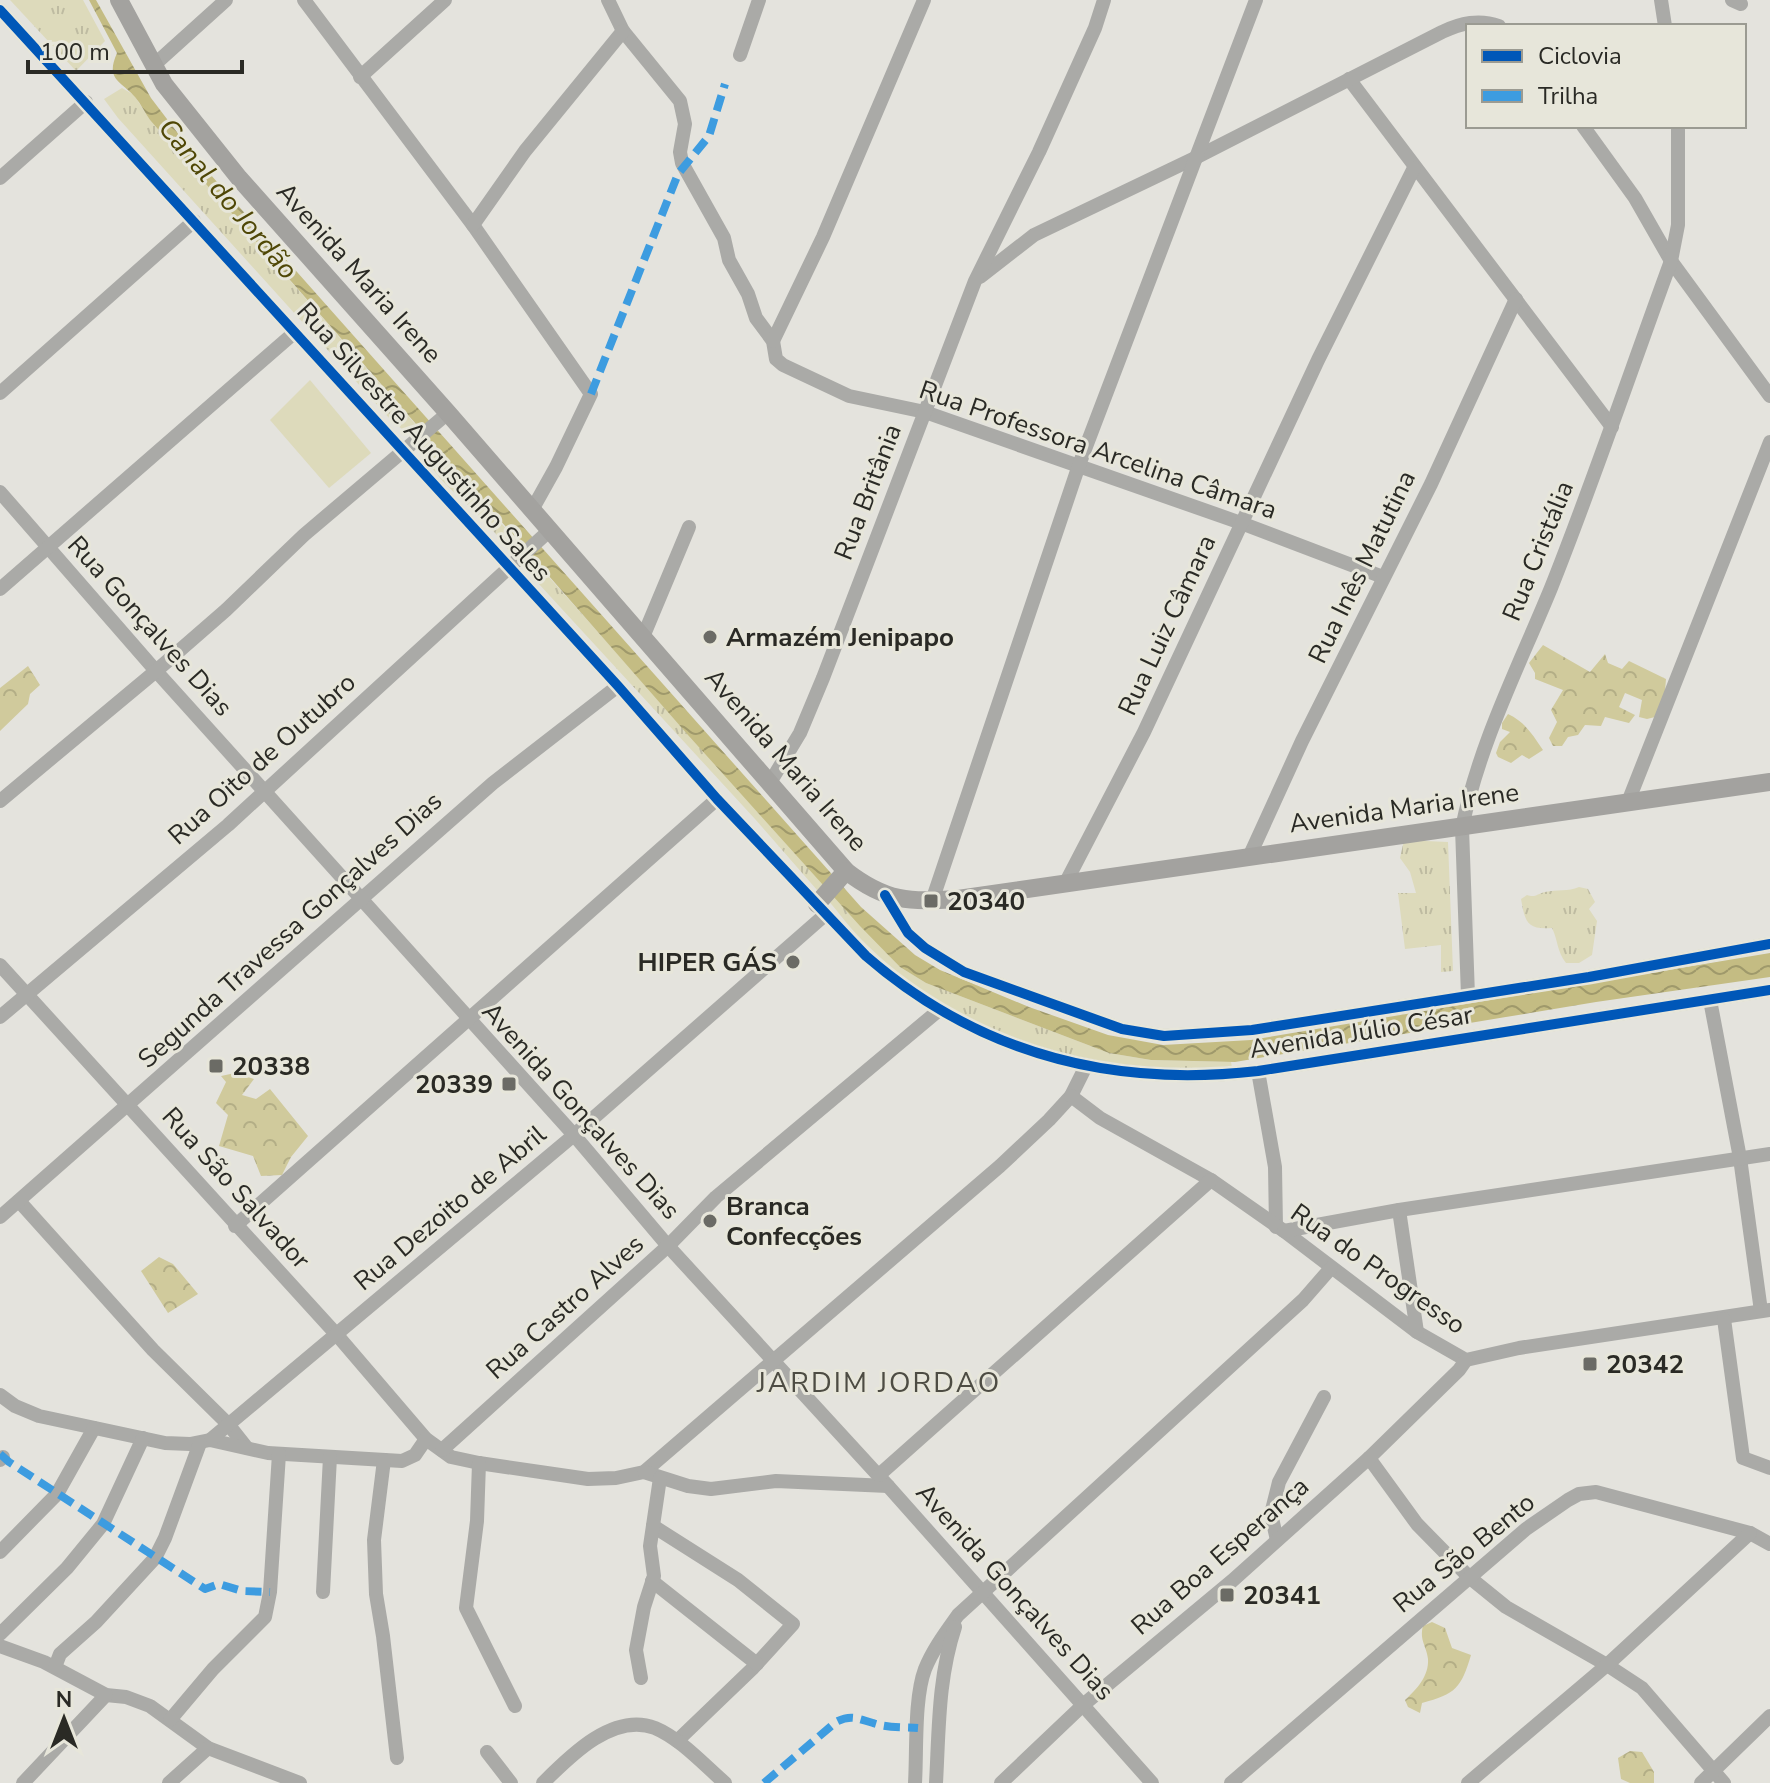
<svg xmlns="http://www.w3.org/2000/svg" width="1770" height="1783" viewBox="0 0 1770 1783" font-family="'Nunito Sans',sans-serif">
<style>
.grass{fill:url(#grass-tufts)}
.forest{fill:url(#forest-crowns)}
.pitch{fill:#dddabb}
.water{fill:url(#water-waves)}
.lines{fill:none;stroke-linecap:round;stroke-linejoin:round}
.minor{stroke:#aaaaa7;stroke-width:14}
.major{stroke:#a3a29f;stroke-width:18}
.quiet{stroke:#3d9ce0;stroke-width:8;stroke-dasharray:16 8;stroke-linecap:butt}
.cycleway-casing{stroke:#e7e6da;stroke-width:15}
.cycleway{stroke:#0057b8;stroke-width:10}
.poi-dot{fill:#6b6b65;stroke:#e7e6da;stroke-width:3}
.labels{text-anchor:middle;dominant-baseline:central;stroke-width:6;stroke-linejoin:round;paint-order:stroke}
.street-label{font-size:26px;fill:#2a2a25;stroke:#e7e6da}
.poi-label{font-size:26px;font-weight:bold;fill:#2a2a25;stroke:#e7e6da;text-anchor:start}
.water-label{font-size:28px;font-style:italic;fill:#4f4706;stroke:#e7e6da}
.neighbourhood-label{font-size:28px;letter-spacing:2px;fill:#4d4c43;stroke:#e7e6da}
</style>
<defs>
<pattern id="grass-tufts" width="24" height="20" patternUnits="userSpaceOnUse" patternTransform="scale(2)"><rect width="24" height="20" fill="#dddabb"/><path d="M3 7l-1-3M5 7V3M7 7l1-3M15 17l-1-3M17 17v-4M19 17l1-3" fill="none" stroke="#bebba1"/></pattern>
<pattern id="forest-crowns" width="20" height="18" patternUnits="userSpaceOnUse" patternTransform="scale(2)"><rect width="20" height="18" fill="#d0ca9c"/><path d="M2 6a3 3 0 1 1 6 0M12 15a3 3 0 1 1 6 0" fill="none" stroke="#b3ae86"/></pattern>
<pattern id="water-waves" width="16" height="10" patternUnits="userSpaceOnUse" patternTransform="scale(2)"><rect width="16" height="10" fill="#c4bc83"/><path d="M0 5q4-4 8 0t8 0" fill="none" stroke="#9f996b"/></pattern>
</defs>
<rect width="100%" height="100%" fill="#e4e3dd"/>
<g class="grass">
<path d="M10 0H83L105 41 76 71Z"/>
<path d="M122 88 134 95 150 120 416 425 403 430 389 418 118 118 104 99Z"/>
<path d="M430 441 522 547 517 551 509 550C499 538 490 526 479 516 457 493 432 478 422 447Z"/>
<path d="M539 566 824 885 817 890 755 819 538 583 532 570Z"/>
<path d="M1404 840 1448 842 1453 971 1441 972V945L1405 949 1398 893H1416L1410 872 1400 858Z"/>
<path d="M1579 887 1588 889 1595 902 1589 909 1597 921 1592 955 1579 963H1566C1557 952 1558 940 1552 928 1527 930 1525 922 1521 899L1527 895C1535 898 1537 894 1545 892 1557 889 1568 892 1579 887Z"/>
<path d="M832 893 900 967 926 983 1109 1053 1151 1060 1231 1062 1232 1067C1202 1068 1171 1070 1140 1067 1041 1058 938 1016 867 945 852 931 840 914 827 899Z"/>
</g>
<g class="forest">
<path d="M1543 645 1590 672 1605 654 1608 663 1622 669 1629 661 1666 679 1663 715 1647 719 1639 717 1642 700 1625 693 1619 707 1635 715 1629 723 1605 717 1601 726 1585 725 1578 735 1568 737 1562 746H1553L1549 738 1557 722 1551 710 1563 690 1535 679V673L1529 663Z"/>
<path d="M28 666 40 685 30 694 28 704 0 731V688Z"/>
<path d="M1508 714C1525 722 1532 734 1543 750L1529 759 1522 755 1511 763 1498 757 1496 753 1500 742 1510 732 1502 729V723Z"/>
<path d="M235 1073 254 1079 242 1095 256 1099 270 1089 308 1136 291 1157 282 1175 261 1176 253 1156 219 1146 228 1115 216 1103 226 1082 221 1076Z"/>
<path d="M159 1257 173 1264 198 1294 168 1313 141 1271Z"/>
<path d="M1432 1622 1445 1628 1452 1648 1471 1655C1461 1688 1456 1694 1422 1703L1420 1713 1408 1707 1405 1700C1417 1689 1429 1676 1428 1659 1427 1647 1419 1640 1423 1626Z"/>
<path d="M1630 1751 1642 1752 1654 1772V1783H1630L1621 1779 1618 1758Z"/>
</g>
<path class="pitch" d="M310 380 371 453 329 488 270 420Z"/>
<path class="water" d="M89 0H96L151 98 202 165 861 907 915 955 940 970 1029 1007 1108 1035 1163 1045 1251 1040 1770 953V977L1596 1002 1235 1062 1151 1060 1109 1053 926 983 900 967 860 926 688 735 150 120C145 113 141 104 135 97 121 81 105 80 117 53Z"/>
<g class="lines">
<g class="minor">
<path d="M304 0 473 225 591 394 556 467 532 510"/>
<path d="M608 0 623 31 680 101 685 124 680 152 682 163 724 238 729 260 748 294 756 318 773 341 776 359 783 365 849 396 925 412 1241 523 1383 577"/>
<path d="M1661 0 1665 26"/>
<path d="M1732 0 1741 4"/>
<path d="M0 10 618 686 717 799 866 956C979 1054 1111 1088 1258 1071L1770 990"/>
<path d="M740 55 759 0"/>
<path d="M154 65 226 0"/>
<path d="M360 77 445 0"/>
<path d="M1349 79 1612 427"/>
<path d="M1583 126 1635 198 1671 261 1770 396"/>
<path d="M0 178 86 102"/>
<path d="M473 225 525 151 623 31"/>
<path d="M980 277 1034 235 1197 157 1442 32C1461 23 1479 19 1499 26"/>
<path d="M773 341 823 237 924 0"/>
<path d="M0 393 194 221"/>
<path d="M0 492 156 671 574 1135 668 1246 888 1486 1152 1783"/>
<path d="M0 589 294 333"/>
<path d="M643 637 689 527"/>
<path d="M771 781 800 733 823 678 975 281 1039 152 1095 28 1104 0"/>
<path d="M0 801 156 671 226 610 304 535 448 413"/>
<path d="M1628 802 1770 442"/>
<path d="M1250 855 1302 741 1431 484 1516 299"/>
<path d="M1065 884 1144 732 1318 360 1414 168"/>
<path d="M885 895 908 933 925 948 964 972 1122 1029 1164 1036 1252 1030 1589 977 1770 944"/>
<path d="M932 901 1079 465 1256 0"/>
<path d="M0 965 337 1335 426 1439 451 1457 479 1463 588 1479 616 1478 644 1472 1000 1166 1049 1120 1071 1096 1086 1066"/>
<path d="M1468 996 1462 828C1479 744 1519 666 1551 588 1594 480 1631 370 1671 261L1678 225V126"/>
<path d="M1710 1000 1740 1158 1761 1311"/>
<path d="M0 1017 228 825 550 530"/>
<path d="M1258 1071 1275 1167 1276 1227"/>
<path d="M1071 1096 1100 1118 1211 1180 1284 1231 1417 1332 1466 1360 1519 1348 1770 1310"/>
<path d="M19 1201 153 1350 228 1424 247 1448"/>
<path d="M1399 1210 1417 1332"/>
<path d="M0 1217 493 783 618 686"/>
<path d="M235 1226 717 799"/>
<path d="M1284 1231 1399 1210 1770 1154"/>
<path d="M1724 1319 1743 1458 1770 1468"/>
<path d="M0 1395 15 1406 39 1416 165 1443 190 1444 210 1440 268 1453 402 1461 415 1455 426 1439"/>
<path d="M210 1440 574 1135 826 914"/>
<path d="M442 1450 668 1246 716 1197 938 1011"/>
<path d="M1369 1458 1417 1524 1469 1577 1506 1607 1607 1665 1642 1688 1724 1783"/>
<path d="M0 1460 3 1457"/>
<path d="M384 1460 374 1540 376 1594 383 1636 397 1758"/>
<path d="M479 1463 477 1521 466 1608 515 1706"/>
<path d="M644 1472 688 1486 711 1489 776 1481 888 1486"/>
<path d="M879 1475 1211 1180"/>
<path d="M653 1526 738 1580 793 1624 752 1669 677 1741"/>
<path d="M1277 1540 1271 1514 1279 1482 1324 1397"/>
<path d="M0 1552 57 1494 94 1428"/>
<path d="M652 1581 757 1664"/>
<path d="M323 1592 330 1457"/>
<path d="M0 1634 67 1568 103 1524 143 1438"/>
<path d="M0 1646 44 1662 106 1695 126 1697 150 1706 208 1748 300 1783"/>
<path d="M55 1667 60 1654 96 1622 155 1558 165 1538 200 1443"/>
<path d="M641 1678 636 1650 644 1607 654 1576 650 1546 660 1478"/>
<path d="M170 1720 213 1669 265 1617 270 1592 279 1454"/>
<path d="M487 1752 511 1783"/>
<path d="M23 1783 106 1695"/>
<path d="M169 1783 208 1748"/>
<path d="M543 1783C570 1756 613 1712 655 1728 681 1739 704 1765 725 1783"/>
<path d="M915 1783C917 1751 914 1698 925 1669 933 1649 946 1632 958 1615L1303 1300 1331 1268"/>
<path d="M936 1783C939 1730 938 1678 955 1627"/>
<path d="M1001 1783 1083 1705 1232 1581 1369 1458 1459 1370 1466 1360"/>
<path d="M1231 1783 1526 1529 1568 1500 1579 1494 1596 1492 1750 1533 1770 1544"/>
<path d="M1468 1783 1607 1665 1750 1533"/>
<path d="M1701 1783 1770 1716"/>
</g>
<g class="major">
<path d="M119 0 164 84 239 178 448 413 846 871C886 902 909 902 958 899L1770 782"/>
<path d="M817 904 846 871"/>
</g>
<g class="quiet">
<path d="M591 394 678 174 709 136 725 84"/>
<path d="M0 1454 9 1462 205 1589 219 1584 242 1591 270 1592"/>
<path d="M764 1783 836 1722C851 1714 858 1719 873 1723 887 1728 904 1727 918 1728"/>
</g>
<defs>
<g id="cycleway">
<path d="M0 10 618 686 717 799 866 956C979 1054 1111 1088 1258 1071L1770 990"/>
<path d="M885 895 908 933 925 948 964 972 1122 1029 1164 1036 1252 1030 1589 977 1770 944"/>
</g>
</defs>
<use href="#cycleway" class="cycleway-casing"/>
<use href="#cycleway" class="cycleway"/>
</g>
<g class="poi-dot">
<circle cx="710" cy="637" r="8"/>
<rect x="923" y="893" width="16" height="16" rx="4"/>
<circle cx="793" cy="962" r="8"/>
<rect x="208" y="1058" width="16" height="16" rx="4"/>
<rect x="501" y="1076" width="16" height="16" rx="4"/>
<circle cx="710" cy="1221" r="8"/>
<rect x="1582" y="1356" width="16" height="16" rx="4"/>
<rect x="1219" y="1587" width="16" height="16" rx="4"/>
</g>
<g class="labels">
<g class="street-label">
<text transform="translate(359 273) rotate(48)">Avenida Maria Irene</text>
<text transform="translate(424 442) rotate(48)">Rua Silvestre Augustinho Sales</text>
<text transform="translate(1098 450) rotate(19)">Rua Professora Arcelina Câmara</text>
<text transform="translate(868 492) rotate(-69)">Rua Britânia</text>
<text transform="translate(1538 551) rotate(-68)">Rua Cristália</text>
<text transform="translate(1362 567) rotate(-64)">Rua Inês Matutina</text>
<text transform="translate(1167 625) rotate(-65)">Rua Luiz Câmara</text>
<text transform="translate(150 626) rotate(48)">Rua Gonçalves Dias</text>
<text transform="translate(262 759) rotate(-42)">Rua Oito de Outubro</text>
<text transform="translate(786 760) rotate(49)">Avenida Maria Irene</text>
<text transform="translate(1404 808) rotate(-8)">Avenida Maria Irene</text>
<text transform="translate(290 930) rotate(-42)">Segunda Travessa Gonçalves Dias</text>
<text transform="translate(1361 1032) rotate(-9)">Avenida Júlio César</text>
<text transform="translate(581 1111) rotate(48)">Avenida Gonçalves Dias</text>
<text transform="translate(236 1188) rotate(48)">Rua São Salvador</text>
<text transform="translate(450 1208) rotate(-40)">Rua Dezoito de Abril</text>
<text transform="translate(1378 1269) rotate(35)">Rua do Progresso</text>
<text transform="translate(565 1307) rotate(-42)">Rua Castro Alves</text>
<text transform="translate(1464 1553) rotate(-39)">Rua São Bento</text>
<text transform="translate(1220 1556) rotate(-41)">Rua Boa Esperança</text>
<text transform="translate(1015 1592) rotate(48)">Avenida Gonçalves Dias</text>
</g>
<g class="poi-label">
<text x="726" y="637">Armazém Jenipapo</text>
<text x="947" y="901">20340</text>
<text x="777" y="962" text-anchor="end">HIPER GÁS</text>
<text x="232" y="1066">20338</text>
<text x="493" y="1084" text-anchor="end">20339</text>
<text x="726" y="1206">Branca<tspan x="726" dy="30">Confecções</tspan></text>
<text x="1606" y="1364">20342</text>
<text x="1243" y="1595">20341</text>
</g>
<g class="water-label">
<text transform="translate(228 199) rotate(50)">Canal do Jordão</text>
</g>
<g class="neighbourhood-label">
<text x="879" y="1383">JARDIM JORDAO</text>
</g>
</g>
<rect x="1466" y="24" width="280" height="104" fill="#e7e6da" stroke="#9b9b92" stroke-width="2"/>
<rect x="1482" y="50" width="40" height="12" fill="#0057b8" stroke="#9b9b92" stroke-width="2"/>
<text x="1538" y="64" font-size="24" fill="#2a2a25">Ciclovia</text>
<rect x="1482" y="90" width="40" height="12" fill="#3d9ce0" stroke="#9b9b92" stroke-width="2"/>
<text x="1538" y="104" font-size="24" fill="#2a2a25">Trilha</text>
<g transform="translate(64 1719)" stroke="#e7e6da" stroke-width="6" paint-order="stroke">
<path d="M0-6L14 30L0 20L-14 30Z" fill="#2a2a25"/>
<text y="-12" font-size="22" font-weight="bold" text-anchor="middle" fill="#2a2a25">N</text>
</g>
<path d="M28 60v12h214v-12" fill="none" stroke="#2a2a25" stroke-width="4"/>
<text x="40" y="60" font-size="24" fill="#2a2a25" stroke="#e7e6da" stroke-width="6" paint-order="stroke">100 m</text>
</svg>
